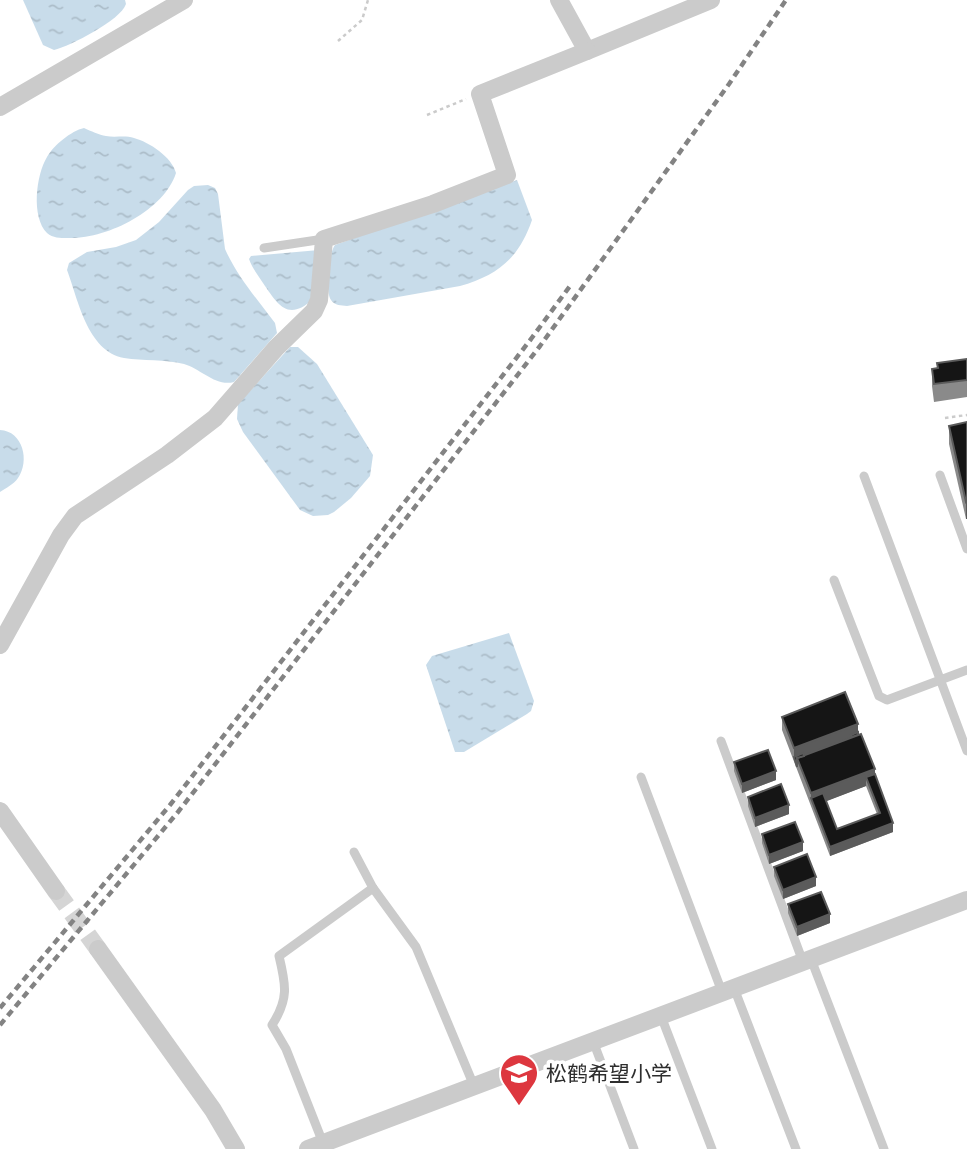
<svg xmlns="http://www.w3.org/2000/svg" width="967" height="1149" viewBox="0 0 967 1149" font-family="'Titillium Web','Noto Sans SC',sans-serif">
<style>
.water{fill:url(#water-ripples)}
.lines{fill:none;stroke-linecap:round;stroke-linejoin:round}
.minor-tunnel{stroke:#d5d5d5;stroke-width:18;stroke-dasharray:18 9;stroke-linecap:butt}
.path{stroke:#cbcbcb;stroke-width:2.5;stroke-dasharray:3.5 3.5;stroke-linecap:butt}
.service{stroke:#cbcbcb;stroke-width:9}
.minor{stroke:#cbcbcb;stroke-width:18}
.rail{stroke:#838383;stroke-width:4.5;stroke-dasharray:7 5;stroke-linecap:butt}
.wall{fill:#8a8a8a;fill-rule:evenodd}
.shaded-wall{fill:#5b5b5b}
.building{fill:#151515;stroke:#5b5b5b;stroke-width:2}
.labels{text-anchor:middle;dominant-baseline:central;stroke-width:7;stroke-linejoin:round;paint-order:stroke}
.poi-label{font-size:21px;fill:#2e2e2e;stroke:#fff;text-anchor:start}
</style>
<defs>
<pattern id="water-ripples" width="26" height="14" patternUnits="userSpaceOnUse" patternTransform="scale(1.75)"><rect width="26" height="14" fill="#c8dcea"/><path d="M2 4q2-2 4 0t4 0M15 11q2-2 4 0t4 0" fill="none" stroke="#acbdc9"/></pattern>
</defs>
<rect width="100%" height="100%" fill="#fff"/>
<g class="water">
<path d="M23 0H125L126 4C121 20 70 46 54 50L43 45Z"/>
<path d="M84 128C91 131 99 135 106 136 115 138 125 135 134 138 149 142 172 157 176 173 164 211 105 240 67 238 60 238 53 238 47 233 31 217 36 175 47 157 54 145 71 131 84 128Z"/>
<path d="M517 180 532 220C519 258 498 275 460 286L347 306C341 305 335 306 331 300 325 292 329 252 335 245Z"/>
<path d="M208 185 215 188 218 194 225 249C237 276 257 299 275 323L277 333 234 382C216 387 201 369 184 364 165 359 143 361 124 358 87 351 78 299 67 270L69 263 87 252 116 247 136 240 159 222 188 190 194 186Z"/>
<path d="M319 250 313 299C288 322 278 305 263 283 258 275 252 268 249 259L251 256Z"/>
<path d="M290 347H298L317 364 373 455 370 476 351 498 334 512 328 515 313 516 300 510 243 432 237 419 238 404Z"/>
<path d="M0 430C23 431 30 461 18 478 14 484 6 488 0 492Z"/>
<path d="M509 633 534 701 531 711 527 714 464 752H455L426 665 432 656Z"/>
</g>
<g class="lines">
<path class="minor-tunnel" d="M56 891 98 949"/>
<g class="path">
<path d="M338 41 362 20 368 0"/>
<path d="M427 115 466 99"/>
<path d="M945 418 967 415"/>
</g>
<g class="service">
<path d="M264 248 324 239"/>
<path d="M940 475 967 549"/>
<path d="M864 476 967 751"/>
<path d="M834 580 879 696 887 700 967 670"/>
<path d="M721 741 803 962"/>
<path d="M641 777 722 992"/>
<path d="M354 852 373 888 416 947 474 1086"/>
<path d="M811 959 884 1149"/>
<path d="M734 988 796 1149"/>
<path d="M661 1016 712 1149"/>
<path d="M593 1041 634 1149"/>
<path d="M323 1143 286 1049 272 1025C289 999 286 985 279 956L373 888"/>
</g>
<g class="minor">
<path d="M559 0 587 51 711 0"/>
<path d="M0 107 184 0"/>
<path d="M0 645 61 535 75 516 167 455 215 418 276 348 314 311 319 300 324 239 433 204 507 175 480 94 587 51"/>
<path d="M0 811 56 891"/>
<path d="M98 949 213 1110 236 1149"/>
<path d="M308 1149 967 900"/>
</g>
<g class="rail">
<path d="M0 1008 170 805 531 339 570 286"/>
<path d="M0 1025 178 812 540 346 729 84 786 0"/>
</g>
</g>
<g class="wall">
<path d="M967 359V397L934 402 932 386V369L937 368V363Z"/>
<path d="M967 422 966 519 949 444V426Z"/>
<path d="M782 717 858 732 875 774 893 832 830 856 782 730ZM866 786 877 814 837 829 826 801Z"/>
<path d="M734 762 776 780 742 793 734 771Z"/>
<path d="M748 797 789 814 755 827 748 806Z"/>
<path d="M762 834 803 851 769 864 762 843Z"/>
<path d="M774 867 816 886 783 899 774 876Z"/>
<path d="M788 904 830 923 797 936 788 913Z"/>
</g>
<g class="shaded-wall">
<path d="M967 501V519H966V502Z"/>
<path d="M858 724V737L851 735V740L795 761 794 757V748Z"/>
<path d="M875 769V783L866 777V786L814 806 811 798V793Z"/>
<path d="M776 771V780L742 793V784Z"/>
<path d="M789 805V814L755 827V818Z"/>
<path d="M893 823V832L830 856V847Z"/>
<path d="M803 842V851L769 864V855Z"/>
<path d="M816 877V886L783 899V890Z"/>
<path d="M830 914V923L797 936V927Z"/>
</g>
<g class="building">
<path d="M967 359V380L934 384 932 369 938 368 937 363Z"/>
<path d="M967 422V501L966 502 949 426Z"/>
<path d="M845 692 858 724 794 748 782 717Z"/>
<path d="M858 732V735L852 737 851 735Z"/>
<path d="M861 734 875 769 811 793 797 758Z"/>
<path d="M768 750 776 771 742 784 734 762Z"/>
<path d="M803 753 804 756 797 758V767L794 757Z"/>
<path d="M875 774 893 823 830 847 811 798 823 793 837 829 880 813 866 777Z"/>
<path d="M781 784 789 805 755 818 748 797Z"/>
<path d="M795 822 803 842 769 855 762 834Z"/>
<path d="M807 854 816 877 783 890 774 867Z"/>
<path d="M821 892 830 914 797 927 788 904Z"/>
</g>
<defs>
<symbol id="school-pin" viewBox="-11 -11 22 30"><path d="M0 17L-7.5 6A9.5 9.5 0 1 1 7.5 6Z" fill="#dd373f" stroke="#fff"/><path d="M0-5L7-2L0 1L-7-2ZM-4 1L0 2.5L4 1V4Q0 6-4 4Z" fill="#fff"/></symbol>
</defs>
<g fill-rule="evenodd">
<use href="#school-pin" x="497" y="1051" width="44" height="60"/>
</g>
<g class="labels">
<g class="poi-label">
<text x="546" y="1073">松鹤希望小学</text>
</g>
</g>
</svg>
